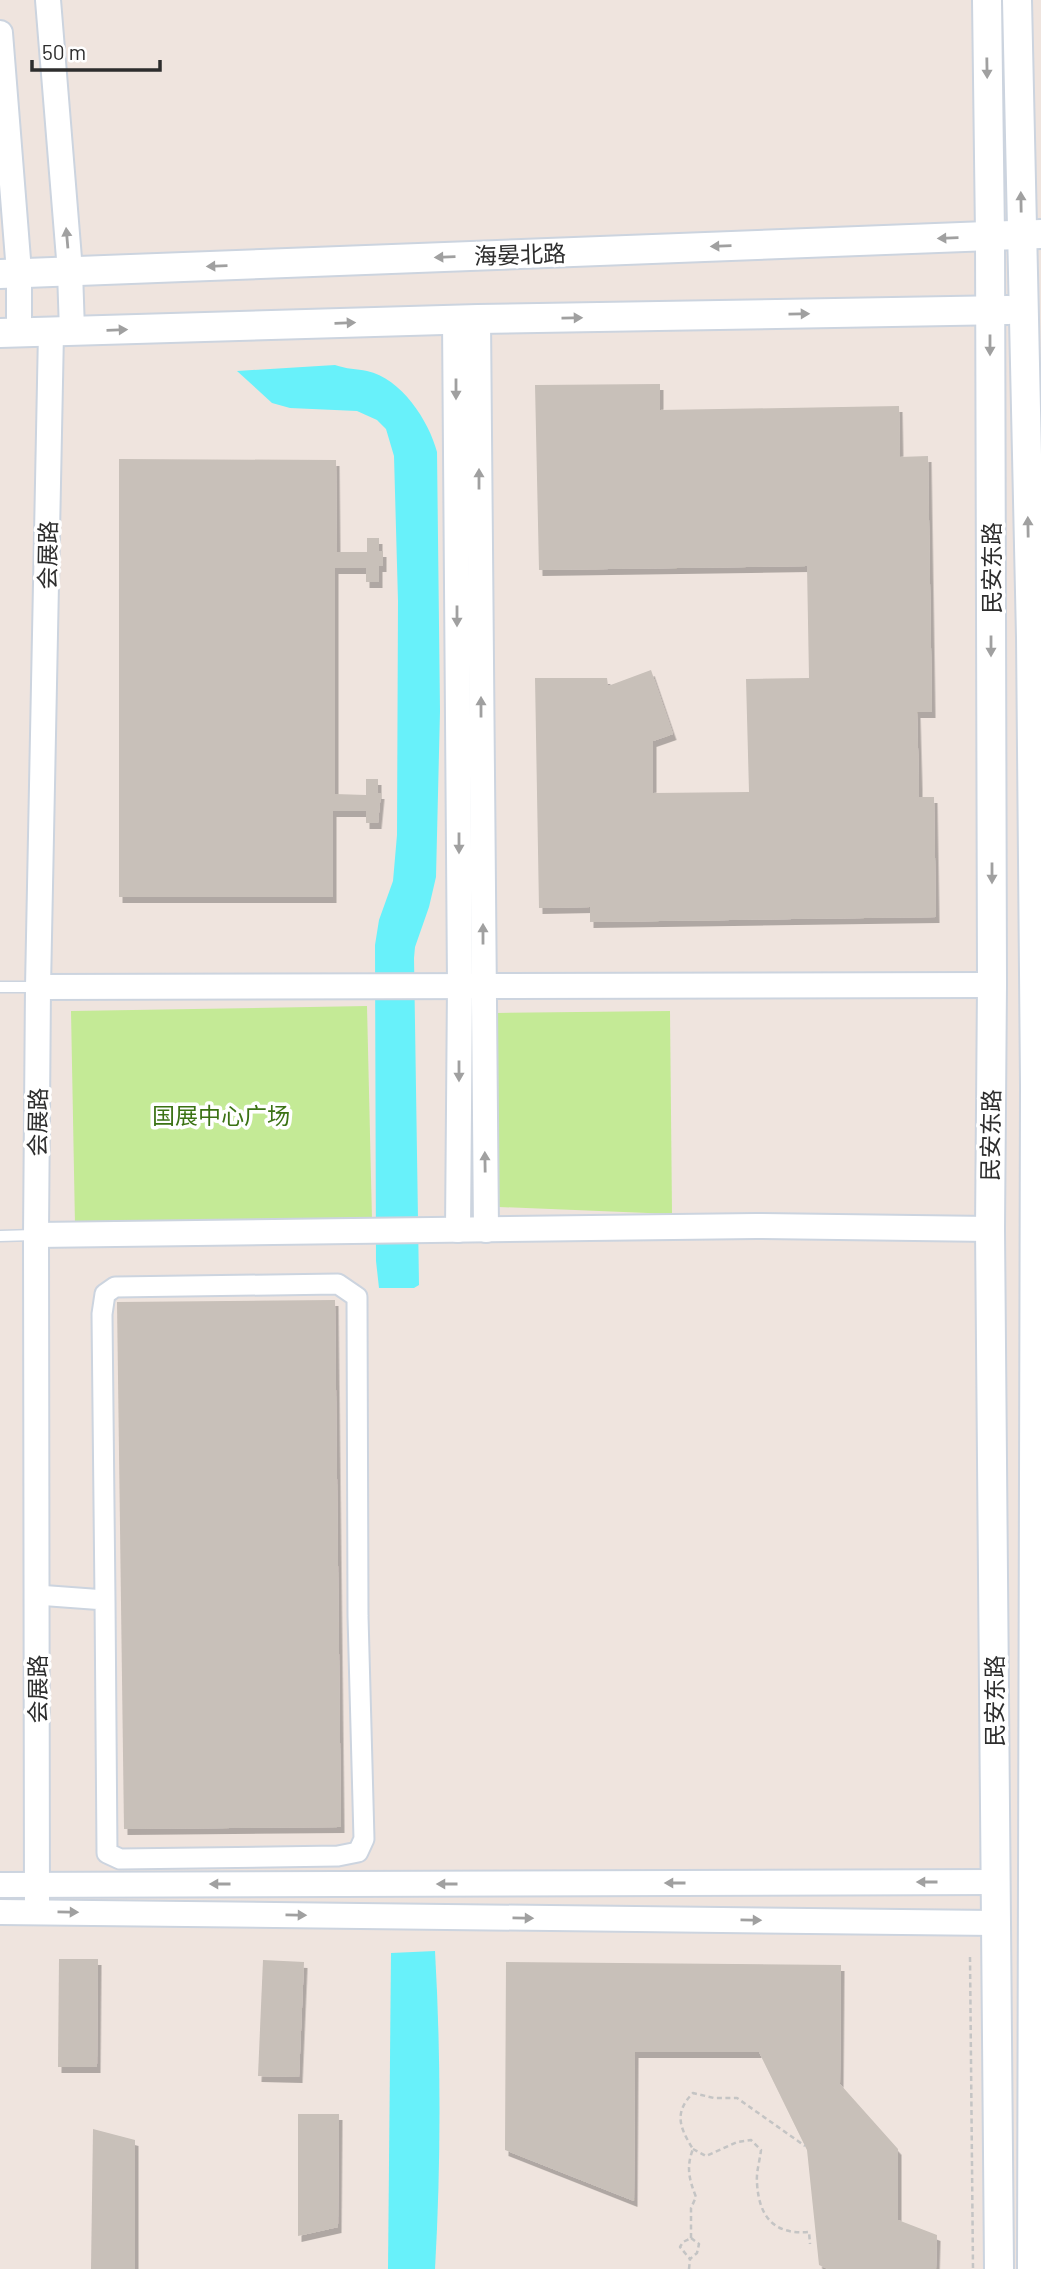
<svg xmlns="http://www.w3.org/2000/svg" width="1041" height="2269" viewBox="0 0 1041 2269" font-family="Barlow,'Noto Sans SC',sans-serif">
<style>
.green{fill:#c4ea96}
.water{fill:#68f1fa}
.building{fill:#c8c0b9;filter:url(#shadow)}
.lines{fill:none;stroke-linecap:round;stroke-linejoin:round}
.service-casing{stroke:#ccd4df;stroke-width:13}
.minor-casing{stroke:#ccd4df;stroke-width:23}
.tertiary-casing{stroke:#ccd4df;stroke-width:28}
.secondary-casing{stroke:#ccd4df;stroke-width:32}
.path{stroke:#c4c4c4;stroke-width:2.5;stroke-dasharray:5 3.5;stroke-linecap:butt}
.service{stroke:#fff;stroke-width:10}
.minor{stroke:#fff;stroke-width:19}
.tertiary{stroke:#fff;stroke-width:24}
.secondary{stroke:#fff;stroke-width:28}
.oneway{fill:#a0a0a0}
.labels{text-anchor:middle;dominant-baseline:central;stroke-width:7;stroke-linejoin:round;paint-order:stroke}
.street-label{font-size:23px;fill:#2d2d2d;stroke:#fff}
.park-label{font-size:23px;fill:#3b7214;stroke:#fff}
</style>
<defs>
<filter id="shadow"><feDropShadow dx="3.5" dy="6" stdDeviation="0" flood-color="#0004"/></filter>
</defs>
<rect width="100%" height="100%" fill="#efe4de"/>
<g class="green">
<path d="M367 1006 372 1220 75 1225 71 1011Z"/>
<path d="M670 1011 672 1214 499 1207 497 1013Z"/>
</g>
<g class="water">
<path d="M335 365C346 369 357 369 367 371 401 378 429 421 437 452L440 711 436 877 429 907 415 947 414 958 419 1285 414 1288H379L376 1261 375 945 379 920 393 881 397 835 398 601 394 456 386 429 377 420 357 411 290 408 272 403 237 371Z"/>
<path d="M435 1951C441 2057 441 2163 435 2269H388L391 1953Z"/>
</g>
<g class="building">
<path d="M660 384V410L899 406 900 457 928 456 932 712H917L919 783V797H934L936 917 590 922V907L539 908 535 678H607L608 686 651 670 673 734 653 741V793L749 792 746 679 809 678 807 566 539 570 535 385Z"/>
<path d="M119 459 336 460 337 552H367V538H379V551H383V566H379V582H366V568H335V794L366 795V779H378V793H381L378 823H366V811H333V897H119Z"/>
<path d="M335 1300 341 1827 124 1829 117 1302Z"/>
<path d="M59 1959H98L97 2067H58Z"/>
<path d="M263 1960 304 1962 299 2077 258 2076Z"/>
<path d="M506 1962 841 1965 840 2084 898 2149V2220L937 2235 936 2269H828L819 2265 807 2150 759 2052H635L634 2201 505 2150Z"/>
<path d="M298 2114H339L338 2227 298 2236Z"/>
<path d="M93 2129 135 2140V2269H91Z"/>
</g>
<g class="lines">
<defs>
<g id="service">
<path d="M0 987H38"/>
<path d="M0 1236 34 1235"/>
</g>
<path id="minor" d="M37 1595 105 1600 107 1853 120 1859 338 1856 358 1852 364 1839 358 1616 357 1297 338 1284 115 1287 105 1294 102 1314 105 1600"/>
<g id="tertiary">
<path d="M48 0 70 271 72 331"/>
<path d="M0 33 19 272V332"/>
<path d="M478 319 486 1230"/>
<path d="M455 320 460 985 458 1230"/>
<path d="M38 987 992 985"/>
<path d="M36 1235 756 1226 990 1229"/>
<path d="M0 1885 995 1882"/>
<path d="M0 1912 995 1923"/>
<path d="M37 1912 36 1235 38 987 51 332"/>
</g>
<g id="secondary">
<path d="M987 0 990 236 992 985 990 1229 999 2269"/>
<path d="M1017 0 1031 637 1035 1085 1032 2269"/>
<path d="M0 274 1041 234"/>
<path d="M0 333 478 319 1008 310"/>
</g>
</defs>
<use href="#service" class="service-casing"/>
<use href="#minor" class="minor-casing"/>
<use href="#tertiary" class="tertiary-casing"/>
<use href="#secondary" class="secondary-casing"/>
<g class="path">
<path d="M970 1957 973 2269"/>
<path d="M693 2149 706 2156 737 2142 751 2140 761 2150C760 2160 756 2172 757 2183 759 2217 774 2235 809 2232L810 2244"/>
<path d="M691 2238V2208L696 2197C689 2179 686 2167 693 2149 679 2127 674 2112 693 2093L714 2098H737L805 2146"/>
<path d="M691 2238 699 2244 697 2253 690 2259 680 2247 683 2242Z"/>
<path d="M689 2269 690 2259"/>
</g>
<use href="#service" class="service"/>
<use href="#minor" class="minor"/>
<use href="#tertiary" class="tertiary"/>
<use href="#secondary" class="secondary"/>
</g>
<defs><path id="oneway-solid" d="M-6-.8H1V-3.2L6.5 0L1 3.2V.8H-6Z" transform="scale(1.75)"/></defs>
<g class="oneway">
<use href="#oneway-solid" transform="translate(987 68) rotate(89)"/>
<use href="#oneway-solid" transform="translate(1021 202) rotate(-91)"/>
<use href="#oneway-solid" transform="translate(67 238) rotate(-95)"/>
<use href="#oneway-solid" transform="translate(948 238) rotate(178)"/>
<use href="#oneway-solid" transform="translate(721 246) rotate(178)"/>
<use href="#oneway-solid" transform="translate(445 257) rotate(178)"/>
<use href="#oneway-solid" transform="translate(217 266) rotate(178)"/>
<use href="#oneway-solid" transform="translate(799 314) rotate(-1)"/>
<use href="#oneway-solid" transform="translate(572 318) rotate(-1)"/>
<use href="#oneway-solid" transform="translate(345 323) rotate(-2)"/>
<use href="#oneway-solid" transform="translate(117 330) rotate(-2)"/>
<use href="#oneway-solid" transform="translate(990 345) rotate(90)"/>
<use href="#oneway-solid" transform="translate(456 389) rotate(90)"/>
<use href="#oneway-solid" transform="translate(479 479) rotate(-90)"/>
<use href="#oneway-solid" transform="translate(1028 527) rotate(-91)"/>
<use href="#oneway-solid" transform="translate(457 616) rotate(90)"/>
<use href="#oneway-solid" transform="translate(991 646) rotate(90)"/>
<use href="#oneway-solid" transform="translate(481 707) rotate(-90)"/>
<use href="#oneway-solid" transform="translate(459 843) rotate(90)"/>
<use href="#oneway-solid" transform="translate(992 873) rotate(90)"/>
<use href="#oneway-solid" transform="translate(483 934) rotate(-90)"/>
<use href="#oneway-solid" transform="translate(459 1071) rotate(90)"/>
<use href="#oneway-solid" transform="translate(485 1162) rotate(-91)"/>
<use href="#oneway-solid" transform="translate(927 1882) rotate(180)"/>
<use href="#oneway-solid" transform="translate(675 1883) rotate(180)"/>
<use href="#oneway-solid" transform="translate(220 1884) rotate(180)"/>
<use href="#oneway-solid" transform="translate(447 1884) rotate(180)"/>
<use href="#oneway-solid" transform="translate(68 1912) rotate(1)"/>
<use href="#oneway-solid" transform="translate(296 1915) rotate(1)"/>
<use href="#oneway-solid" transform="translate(523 1918) rotate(1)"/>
<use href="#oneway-solid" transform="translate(751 1920) rotate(1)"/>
</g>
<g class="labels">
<g class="street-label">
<text transform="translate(520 254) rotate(-2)">海晏北路</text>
<text transform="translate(47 555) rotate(-89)">会展路</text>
<text transform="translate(991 568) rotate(-90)">民安东路</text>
<text transform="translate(37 1122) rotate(-89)">会展路</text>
<text transform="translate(990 1135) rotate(-89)">民安东路</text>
<text transform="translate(37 1689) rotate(-90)">会展路</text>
<text transform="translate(994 1701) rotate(-90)">民安东路</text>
</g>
<g class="park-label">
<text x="221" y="1115">国展中心广场</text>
</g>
</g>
<path d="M32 60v10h128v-10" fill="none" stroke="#2d2d2d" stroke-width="3.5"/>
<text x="42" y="60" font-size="21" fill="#2d2d2d" stroke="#ffffff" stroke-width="5" paint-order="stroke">50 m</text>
</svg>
